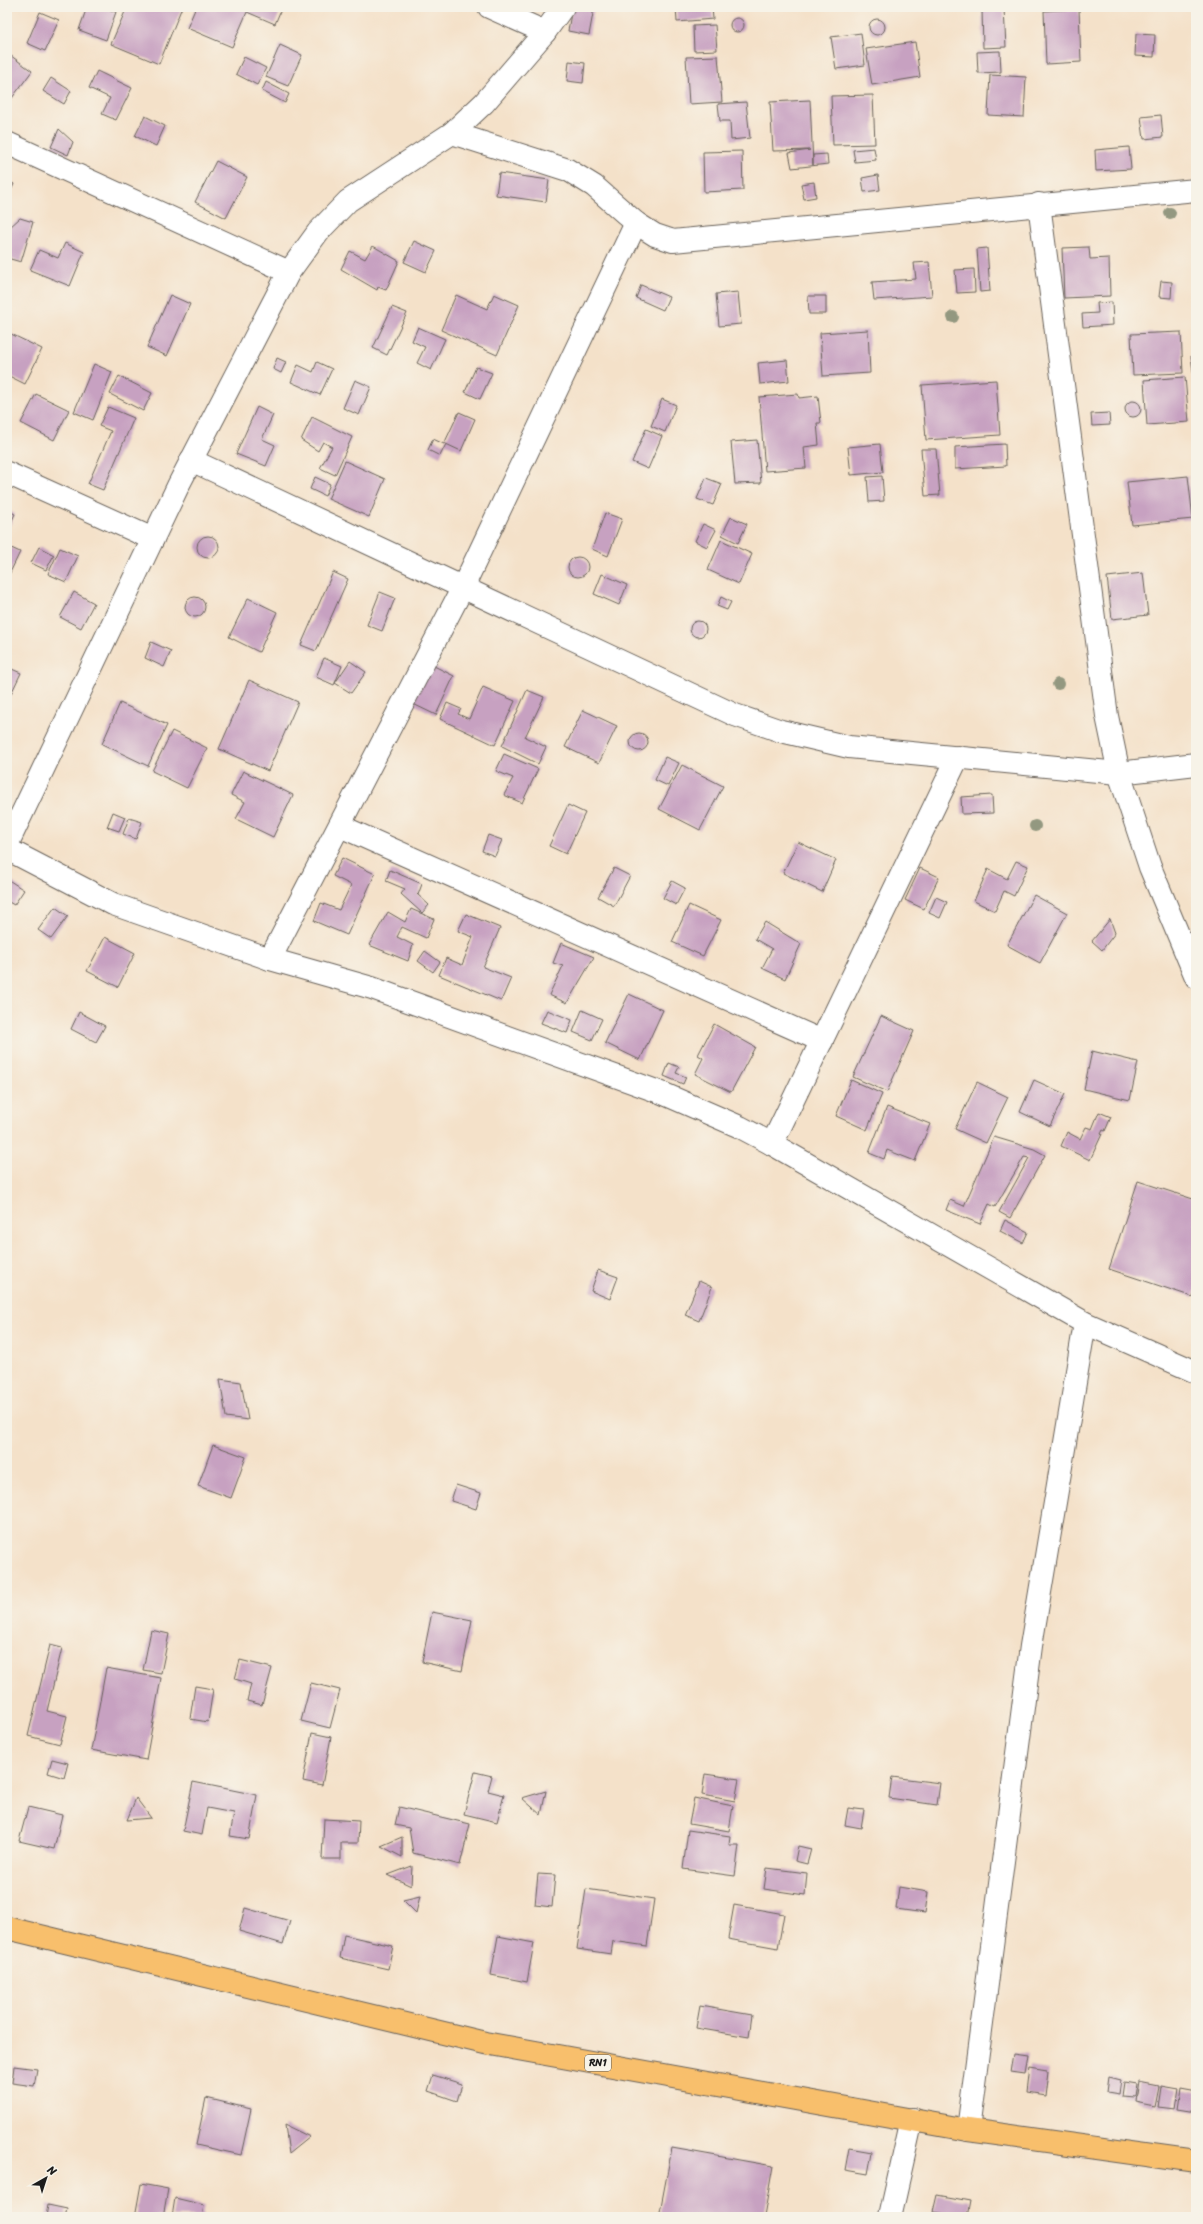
<svg xmlns="http://www.w3.org/2000/svg" width="1203" height="2224" viewBox="0 0 1203 2224" font-family="Sriracha,sans-serif">
<style>
.building{fill:#c7a1c1}
.lines{fill:none;stroke-linecap:round;stroke-linejoin:round}
.street-casing{stroke:#686159;stroke-width:24}
.highway-casing{stroke:#686159;stroke-width:24}
.street{stroke:#fff;stroke-width:22}
.highway{stroke:#f8bf6c;stroke-width:22}
.tree{fill:#939880}
.labels{text-anchor:middle;dominant-baseline:central;stroke-width:4;stroke-linejoin:round;paint-order:stroke}
.shield{fill:#f7f3e8;stroke:#5e5c59;stroke-width:1}
.shield-label{font-size:10px;font-weight:bold;fill:#1c1c1c}
</style>
<rect width="100%" height="100%" fill="#f7f3e8"/>
<filter id="ink" filterUnits="userSpaceOnUse"><feTurbulence type="fractalNoise" baseFrequency=".025" numOctaves="2"/><feDisplacementMap in="SourceGraphic" scale="8" xChannelSelector="R" yChannelSelector="G"/><feConvolveMatrix kernelMatrix="1 2 1 2 8 2 1 2 1" color-interpolation-filters="sRGB"/></filter>
<filter id="wash" filterUnits="userSpaceOnUse"><feTurbulence type="fractalNoise" baseFrequency=".012" numOctaves="4" result="noise"/><feDisplacementMap in="SourceGraphic" scale="16" xChannelSelector="R" yChannelSelector="G"/><feGaussianBlur stdDeviation="0.9" result="paint"/><feColorMatrix in="noise" values="0 0 0 0 0 0 0 0 0 0 0 0 0 0 0 0 0 1.4 0 .05"/><feComposite in="paint" operator="in"/></filter>
<g filter="url(#wash)">
<rect width="100%" height="100%" fill="#f4e1c9"/>
<g id="blocks">
<g class="building">
<path d="M87 7H103L116 12 106 40 79 30Z"/>
<path d="M127 7H182L159 64 111 44Z"/>
<path d="M196 7H282L275 24 247 12 232 47 187 28Z"/>
<path d="M572 7 594 8 589 35 568 31Z"/>
<path d="M676 7H712L713 19 677 22Z"/>
<path d="M1004 9 1006 47 983 48 982 10Z"/>
<path d="M1079 9 1081 62 1046 64 1044 11Z"/>
<path d="M40 12 59 20 45 51 27 43Z"/>
<circle cx="737" cy="25" r="7"/>
<circle cx="877" cy="27" r="8"/>
<path d="M715 25 717 50 694 51 693 26Z"/>
<path d="M861 33 865 65 836 69 831 37Z"/>
<path d="M1136 34 1155 35 1154 57 1135 56Z"/>
<path d="M915 42 920 77 872 85 866 49Z"/>
<path d="M280 45 302 55 288 86 266 77Z"/>
<path d="M1000 51 1001 72 978 73 977 52Z"/>
<path d="M7 53 32 71 12 98 7 94Z"/>
<path d="M718 56 722 102 689 104 686 57Z"/>
<path d="M244 57 266 68 257 85 236 74Z"/>
<path d="M569 61 585 63 583 83 567 81Z"/>
<path d="M97 71 132 88 116 120 102 114 110 98 89 88Z"/>
<path d="M990 75 1026 77 1024 117 988 115Z"/>
<path d="M51 78 71 91 64 104 43 91Z"/>
<path d="M266 82 289 94 285 103 262 91Z"/>
<path d="M873 95 875 144 833 145 831 96Z"/>
<path d="M810 100 813 165V155L827 154 828 164 792 168 789 153 810 150 773 151 770 102Z"/>
<path d="M746 102 750 138 731 140 730 121H720L718 104Z"/>
<path d="M1161 115 1163 137 1144 139 1141 117Z"/>
<path d="M145 116 165 126 156 146 135 136Z"/>
<path d="M59 129 73 142 68 155 51 147Z"/>
<path d="M1129 147 1131 169 1096 171 1095 150Z"/>
<path d="M874 148 876 160 855 162 853 150Z"/>
<path d="M742 151 743 190 704 192 703 152Z"/>
<path d="M216 161 247 177 226 218 195 202Z"/>
<path d="M499 173 549 180 546 202 496 195Z"/>
<path d="M878 175 880 190 864 192 862 178Z"/>
<path d="M7 180 14 184 7 199Z"/>
<path d="M814 182 816 197 804 199 801 184Z"/>
<path d="M20 218 33 222 21 262 7 258V226L10 227Z"/>
<path d="M414 241 436 251 426 272 404 262Z"/>
<path d="M65 243 84 252 70 286 30 270 39 250 58 258Z"/>
<path d="M373 246 399 261 386 290 378 287 377 290 341 269 350 251 365 259Z"/>
<path d="M1089 247 1090 259 1109 258 1110 296 1064 298 1062 248Z"/>
<path d="M987 248 990 291 980 292 977 249Z"/>
<path d="M929 262 932 296 874 300 872 282 916 279 914 263Z"/>
<path d="M974 269 975 292 957 293 955 270Z"/>
<path d="M1161 281 1172 282 1171 298 1159 297Z"/>
<path d="M641 285 669 297 663 310 636 298Z"/>
<path d="M738 292 741 324 719 326 716 294Z"/>
<path d="M494 294 519 305 497 355 441 330 456 295 487 309Z"/>
<path d="M170 295 190 304 167 356 147 347Z"/>
<path d="M808 296H826V314H809Z"/>
<path d="M1112 302 1113 325 1083 327 1082 314 1098 313 1097 303Z"/>
<path d="M392 307 407 313 387 355 373 348Z"/>
<path d="M418 327 445 339 431 370 417 363 425 347 412 341Z"/>
<path d="M868 330 870 373 823 376 820 333Z"/>
<path d="M7 332 42 349 25 384 7 375Z"/>
<path d="M1181 332 1183 373 1133 375 1131 334Z"/>
<path d="M1191 356H1196V386H1195Z"/>
<path d="M277 358 286 362 281 373 273 369Z"/>
<path d="M787 360 789 381 760 384 758 363Z"/>
<path d="M317 362 332 369 320 395 291 382 298 365 313 372Z"/>
<path d="M94 364 112 372 93 420 74 412Z"/>
<path d="M476 367 492 373 480 399 465 392Z"/>
<path d="M119 376 152 393 143 411 110 394Z"/>
<path d="M1185 377 1189 422 1147 425 1144 380Z"/>
<path d="M355 380 371 387 359 415 343 408Z"/>
<path d="M996 380 1000 435 926 440 922 385Z"/>
<path d="M36 394 69 410 54 440 21 423Z"/>
<path d="M798 394 799 398 818 396 821 423H817L819 445 804 447 806 468 765 471 759 397Z"/>
<path d="M662 399 676 405 665 432 651 426Z"/>
<circle cx="1133" cy="409" r="8"/>
<path d="M108 407 134 418 103 490 88 484 111 431 99 426Z"/>
<path d="M257 407 273 415 262 439 275 445 266 466 236 454Z"/>
<path d="M459 412 475 419 461 451 446 444 440 456 428 450 433 439 444 444Z"/>
<path d="M1109 413 1110 425 1092 426 1091 414Z"/>
<path d="M312 417 352 437 335 475 320 468 332 447 323 442 318 451 301 440Z"/>
<path d="M646 429 662 436 648 469 632 462Z"/>
<path d="M757 440 761 483 735 484 731 442Z"/>
<path d="M880 444 883 472 851 475 848 447Z"/>
<path d="M1005 444 1006 466 955 469V447Z"/>
<path d="M921 449H936L940 495 925 496Z"/>
<path d="M345 461 385 479 369 517 328 499Z"/>
<path d="M882 476 884 501 869 502 867 477Z"/>
<path d="M1188 476 1193 519 1132 525 1127 482Z"/>
<path d="M315 477 330 484 325 496 310 489Z"/>
<path d="M706 478 722 484 713 505 697 499Z"/>
<path d="M7 510 15 514 7 531Z"/>
<path d="M605 513 622 519 608 556 592 549Z"/>
<path d="M731 517 747 524 738 543 722 535Z"/>
<path d="M703 524 716 530 707 547 695 541Z"/>
<circle cx="208" cy="547" r="11"/>
<path d="M721 540 752 554 739 584 708 570Z"/>
<path d="M7 546 20 552 7 579Z"/>
<path d="M39 547 54 555 46 570 31 563Z"/>
<path d="M60 548 78 556 66 582 48 574Z"/>
<circle cx="578" cy="567" r="10"/>
<path d="M333 572 348 579 316 651 301 645Z"/>
<path d="M1143 573 1148 615 1112 619 1107 577Z"/>
<path d="M602 574 627 585 619 605 594 594Z"/>
<path d="M74 592 94 603 81 628 60 617Z"/>
<path d="M380 592 395 598 382 631 367 625Z"/>
<circle cx="195" cy="607" r="10"/>
<path d="M721 597 731 602 727 610 717 606Z"/>
<path d="M248 598 277 612 259 652 229 637Z"/>
<circle cx="698" cy="629" r="8"/>
<path d="M151 642 171 651 164 667 145 658Z"/>
<path d="M324 658 342 666 335 683 350 661 366 672 351 693 335 683 334 685 316 677Z"/>
<path d="M428 663 454 676 436 715 409 702Z"/>
<path d="M7 667 21 673 7 702Z"/>
<path d="M249 680 298 702 268 771 219 749Z"/>
<path d="M483 687 515 701 495 745 440 719 447 703 461 709 458 714 469 719Z"/>
<path d="M527 690 544 697 525 737 546 747 538 764 502 746Z"/>
<path d="M120 703 167 725 148 766 102 744Z"/>
<path d="M583 710 617 726 599 763 565 747Z"/>
<path d="M172 731 207 748 187 788 152 771Z"/>
<circle cx="639" cy="742" r="9"/>
<path d="M504 754 538 769 522 803 504 795 513 778 496 771Z"/>
<path d="M665 757 679 763 668 786 655 780Z"/>
<path d="M682 765 723 786 700 830 659 809Z"/>
<path d="M243 771 293 795 273 837 236 819 245 802 231 795Z"/>
<path d="M992 795 993 813 962 814 961 797Z"/>
<path d="M568 805 585 813 566 854 549 846Z"/>
<path d="M113 812 125 817 119 831 107 827Z"/>
<path d="M129 818 142 822 136 839 123 834Z"/>
<path d="M488 835 502 840 495 856 482 851Z"/>
<path d="M798 842 836 860 822 892 783 873Z"/>
<path d="M342 858 375 874 347 935 314 921 321 903 339 910 351 885 333 876Z"/>
<path d="M1016 861 1028 866 1014 896 1004 891 995 911 974 901 988 869 1007 879Z"/>
<path d="M614 868 630 876 614 906 598 897Z"/>
<path d="M920 868 939 877 924 909 905 900Z"/>
<path d="M390 870 422 884 418 895 417 894 429 905 422 913 401 894 405 889 386 881Z"/>
<path d="M7 879 24 890 14 905 7 901Z"/>
<path d="M672 881 685 888 676 905 663 898Z"/>
<path d="M1034 895 1067 913 1040 963 1007 945Z"/>
<path d="M936 897 947 902 940 918 929 913Z"/>
<path d="M689 905 721 920 703 956 672 942Z"/>
<path d="M55 907 68 916 51 939 38 930Z"/>
<path d="M411 909 434 919 426 938 402 927 397 937 413 945 408 961 369 945 388 912 405 922Z"/>
<path d="M466 914 500 928 483 967 511 978 501 1001 439 975 446 958 462 965 473 937 458 931Z"/>
<path d="M1110 919 1115 933 1102 950 1092 941Z"/>
<path d="M765 922 801 944 785 979 762 968 772 949 755 939Z"/>
<path d="M105 937 135 953 118 987 87 971Z"/>
<path d="M561 943 594 957 567 1003 549 995 563 966 553 963Z"/>
<path d="M425 951 440 962 433 972 418 961Z"/>
<path d="M629 994 663 1010 640 1060 605 1043Z"/>
<path d="M547 1010 572 1020 567 1033 541 1023Z"/>
<path d="M582 1010 602 1019 592 1040 573 1032Z"/>
<path d="M79 1012 105 1026 96 1042 71 1029Z"/>
<path d="M881 1016 914 1031 887 1092 853 1077Z"/>
<path d="M714 1024 755 1047 731 1092 695 1074 703 1058 698 1055Z"/>
<path d="M1092 1051 1138 1062 1130 1100 1084 1089Z"/>
<path d="M669 1063 679 1067 676 1073 686 1077 683 1084 664 1076Z"/>
<path d="M851 1080 882 1094 867 1130 836 1116Z"/>
<path d="M1034 1080 1065 1094 1050 1126 1020 1112Z"/>
<path d="M977 1082 1008 1097 986 1143 955 1129Z"/>
<path d="M887 1107 930 1124 915 1161 887 1150 884 1159 869 1153Z"/>
<path d="M1099 1112 1111 1117 1105 1131 1103 1130 1101 1134H1102L1090 1160 1061 1146 1067 1132 1080 1139 1086 1127 1092 1129Z"/>
<path d="M994 1137 1034 1149 1045 1155 1010 1218 999 1212 1029 1158 1024 1157 995 1207 989 1204 980 1224 946 1210 950 1200 964 1206Z"/>
<path d="M1138 1181 1196 1200V1288L1193 1297 1109 1269Z"/>
<path d="M1005 1220 1028 1232 1023 1243 1000 1231Z"/>
<path d="M598 1270 618 1277 610 1299 591 1291Z"/>
<path d="M699 1281 712 1287 699 1321 685 1315Z"/>
<path d="M220 1379 241 1382 248 1420 226 1417Z"/>
<path d="M213 1445 246 1457 231 1498 198 1486Z"/>
<path d="M456 1485 481 1493 476 1509 451 1501Z"/>
<path d="M432 1612 472 1620 462 1671 422 1662Z"/>
<path d="M151 1630 169 1634 161 1673 143 1670Z"/>
<path d="M50 1645 62 1648 47 1711 67 1716 60 1744 28 1736Z"/>
<path d="M240 1660 272 1668 262 1705 247 1701 251 1684 235 1679Z"/>
<path d="M106 1668 161 1678 146 1760 91 1750Z"/>
<path d="M311 1683 340 1690 330 1728 301 1721Z"/>
<path d="M195 1686 213 1689 208 1722 190 1719Z"/>
<path d="M312 1733 331 1737 322 1785 303 1781Z"/>
<path d="M52 1759 68 1763 64 1778 48 1773Z"/>
<path d="M475 1772 492 1776 488 1791 504 1795 497 1822 464 1814Z"/>
<path d="M705 1774 739 1779 735 1801 702 1795Z"/>
<path d="M892 1777 940 1783 937 1805 889 1798Z"/>
<path d="M193 1782 257 1795 249 1839 230 1836 234 1813 207 1808 202 1835 183 1831Z"/>
<path d="M546 1791 541 1815 522 1798Z"/>
<path d="M136 1798 151 1818 127 1820Z"/>
<path d="M694 1798 733 1806 729 1831 689 1824Z"/>
<path d="M28 1807 62 1815 54 1849 19 1841Z"/>
<path d="M399 1807 470 1824 460 1865 413 1853 409 1828 395 1825Z"/>
<path d="M848 1808 864 1810 861 1828 845 1825Z"/>
<path d="M324 1819 359 1821 358 1843H341V1859H322Z"/>
<path d="M688 1830 730 1836 729 1845H739L735 1876 683 1869Z"/>
<path d="M402 1837V1857L381 1846Z"/>
<path d="M798 1846 811 1849 807 1864 795 1861Z"/>
<path d="M412 1866 411 1886 388 1875Z"/>
<path d="M767 1868 807 1873 805 1895 764 1889Z"/>
<path d="M538 1874 555 1875 552 1907 535 1905Z"/>
<path d="M899 1887 928 1892 925 1913 896 1909Z"/>
<path d="M586 1889 654 1899 647 1946 613 1941 611 1954 577 1949Z"/>
<path d="M420 1896 416 1913 403 1900Z"/>
<path d="M734 1905 784 1914 778 1948 728 1939Z"/>
<path d="M245 1908 290 1921 283 1944 239 1931Z"/>
<path d="M344 1935 393 1946 388 1969 340 1958Z"/>
<path d="M498 1936 534 1943 527 1982 491 1975Z"/>
<path d="M700 2006 752 2015 749 2037 696 2028Z"/>
<path d="M1014 2053 1028 2055 1025 2075 1011 2073Z"/>
<path d="M14 2066 37 2069 34 2086 12 2083Z"/>
<path d="M1030 2067 1048 2070 1045 2096 1027 2093Z"/>
<path d="M433 2075 462 2084 457 2101 428 2091Z"/>
<path d="M1109 2077 1121 2080 1119 2094 1107 2092Z"/>
<path d="M1138 2082 1158 2086 1154 2106 1135 2102Z"/>
<path d="M1124 2083 1136 2085 1134 2098 1122 2097Z"/>
<path d="M1160 2086 1177 2089 1174 2108 1157 2106Z"/>
<path d="M1180 2089 1196 2092V2112L1177 2109Z"/>
<path d="M206 2098 251 2109 241 2155 196 2145Z"/>
<path d="M285 2125 310 2137 289 2154Z"/>
<path d="M672 2148 773 2166 764 2217H659Z"/>
<path d="M849 2148 872 2152 868 2174 845 2170Z"/>
<path d="M141 2184 168 2189 163 2217H135Z"/>
<path d="M937 2195 970 2201 967 2217 933 2212Z"/>
<path d="M175 2198 204 2205 202 2217H172Z"/>
<path d="M48 2205 67 2209 65 2217H46Z"/>
</g>
</g>
</g>
<g filter="url(#ink)">
<use href="#blocks" fill-opacity="0" stroke="#686159" stroke-width="1"/>
<g class="lines">
<defs>
<g id="street">
<path d="M489 7 545 32"/>
<path d="M452 133 568 170 594 186 636 223 655 235 673 241 1196 190"/>
<path d="M7 143 289 272"/>
<path d="M1039 204 1107 716 1119 773 1150 867 1196 977"/>
<path d="M191 460 735 715 781 731 849 747 1119 773 1196 764"/>
<path d="M7 473 153 539"/>
<path d="M340 826 822 1041"/>
<path d="M7 845 179 484 289 272 318 232 348 201 452 133 484 103 545 32 563 7"/>
<path d="M7 849 113 904 270 959 372 988 662 1093 740 1127 772 1144 1085 1323 1196 1372"/>
<path d="M270 959 463 587 636 223"/>
<path d="M772 1144 958 757"/>
<path d="M968 2130 1031 1646 1085 1323"/>
<path d="M890 2217 912 2119"/>
</g>
<path id="highway" d="M7 1928 485 2043 968 2130 1196 2162"/>
</defs>
<use href="#street" class="street-casing"/>
<use href="#highway" class="highway-casing"/>
<use href="#street" class="street"/>
<use href="#highway" class="highway"/>
</g>
<g class="tree">
<circle cx="1170" cy="213" r="6"/>
<circle cx="953" cy="317" r="6"/>
<circle cx="1058" cy="684" r="6"/>
<circle cx="1035" cy="826" r="6"/>
</g>
</g>
<g class="labels">
<rect class="shield" x="585" y="2055" width="26" height="16" rx="3"/>
<g class="shield-label">
<text x="598" y="2063">RN1</text>
</g>
</g>
<rect width="1203" height="2224" fill="none" stroke="#f7f3e8" stroke-width="24"/>
<g transform="translate(46 2178) rotate(39)" stroke="#f7f3e8" stroke-width="3" paint-order="stroke">
<path d="M0-3L7 15L0 10L-7 15Z" fill="#1c1c1c"/>
<text y="-6" font-size="11" font-weight="bold" text-anchor="middle" fill="#1c1c1c">N</text>
</g>
</svg>
